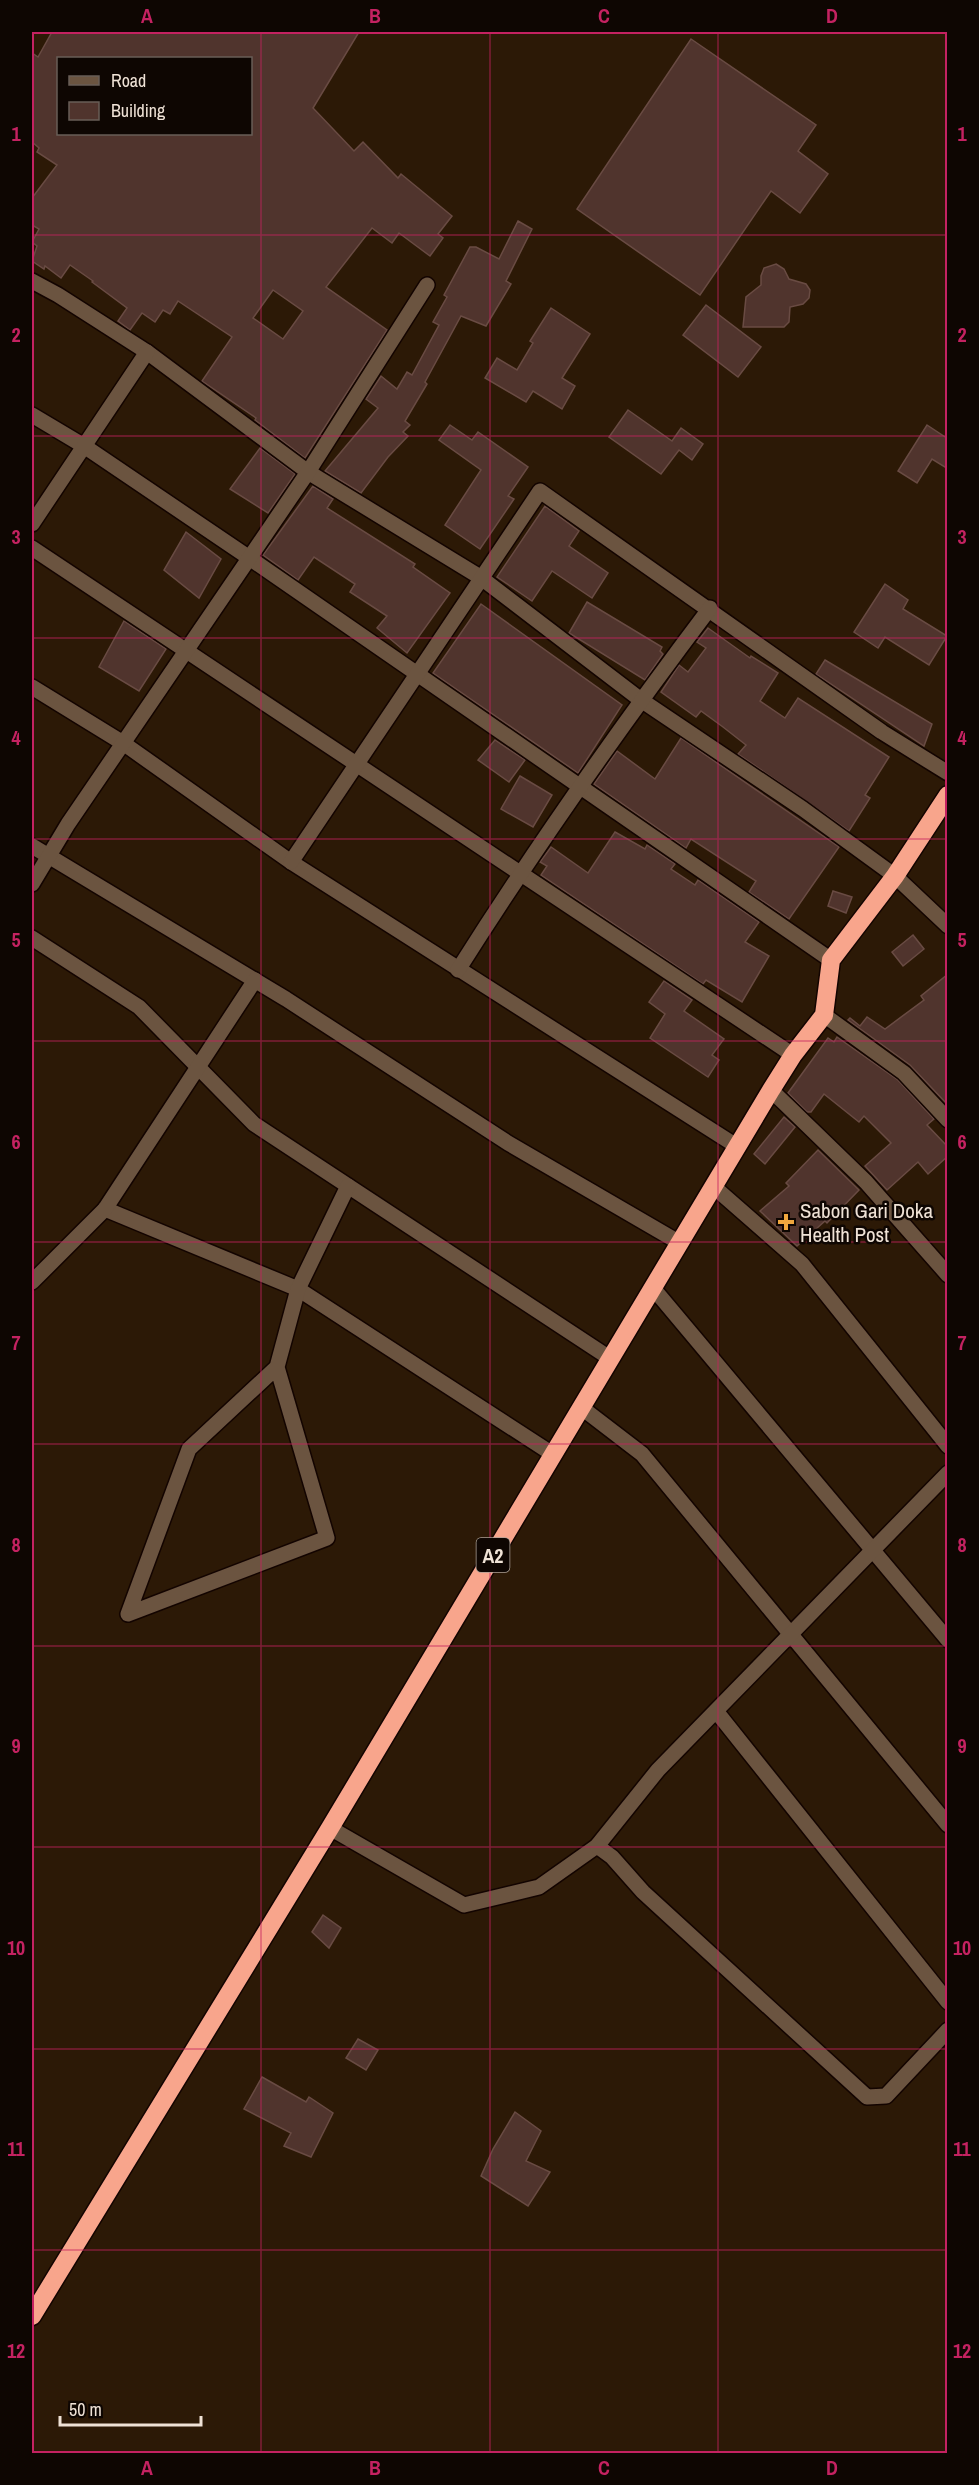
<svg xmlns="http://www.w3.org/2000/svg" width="979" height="2485" viewBox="0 0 979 2485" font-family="'Archivo Narrow',sans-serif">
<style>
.building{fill:#50342d;stroke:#694b43;stroke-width:1.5;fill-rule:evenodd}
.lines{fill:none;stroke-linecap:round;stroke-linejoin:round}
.street-casing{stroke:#130400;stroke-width:18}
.highway-casing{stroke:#130400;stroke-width:21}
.street{stroke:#6b5440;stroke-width:15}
.highway{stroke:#f8a58c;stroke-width:18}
.grid{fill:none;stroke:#c42261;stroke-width:1.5;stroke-opacity:0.55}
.poi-dot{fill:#efa73e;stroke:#0e0602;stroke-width:2}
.labels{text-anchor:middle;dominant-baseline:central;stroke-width:5;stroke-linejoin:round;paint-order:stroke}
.shield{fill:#0e0602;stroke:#aca096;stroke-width:1.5}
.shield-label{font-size:20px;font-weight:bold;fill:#efe2d6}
.poi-label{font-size:21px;fill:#efe2d6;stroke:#0e0602;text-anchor:start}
.neatline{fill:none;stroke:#c42261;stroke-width:2}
.grid-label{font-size:20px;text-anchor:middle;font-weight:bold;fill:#c42261}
</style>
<rect width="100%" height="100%" fill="#2c1906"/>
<g class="building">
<path d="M52 32H359L313 108 354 151 363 142 398 178 401 174 452 216 438 234 443 238 430 256 399 233 392 243 372 228 326 287 387 330 305 458 255 420 256 418 202 381 232 337 178 301 170 314 163 310 155 322 142 313 130 330 118 321 127 308 92 282 93 281 70 265 61 278 45 266 44 269 32 261 37 246 32 242 39 229 32 225V198L57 165 37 152 39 148 32 142V53L38 57ZM58 58H250V134H58ZM273 290 303 311 283 339 253 318Z"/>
<path d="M691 39 816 125 798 151 828 174 800 213 771 191 700 295 577 209Z"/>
<path d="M518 221 532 229 506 281 511 284 486 326 461 316 425 382 427 384 405 421 410 425 403 432 408 436 388 457 361 493 325 471 378 408 366 399 381 376 397 389 407 372 412 375 439 325 433 322 447 297 444 295 470 247H476L499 259Z"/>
<path d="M776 264 784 269 789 279 806 284 810 290 809 298 803 304 790 307 789 322 784 327H743L746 297 761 285V276L764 268Z"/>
<path d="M706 305 761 347 738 377 683 335Z"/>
<path d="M551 308 590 334 562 378 575 386 562 409 533 391 526 402 485 378 497 358 517 370 533 343 530 341Z"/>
<path d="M628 410 672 441 681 428 703 444 692 460 679 450 661 474 609 437Z"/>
<path d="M450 425 472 440 478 432 528 467 508 496 514 499 480 549 445 525 481 470 439 440Z"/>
<path d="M927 425 948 439V469L932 459 917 483 898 471Z"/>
<path d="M260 448 295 474 268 513 230 489Z"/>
<path d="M313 486 333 499 327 508 415 564 413 567 450 593 407 653 377 628 387 616 350 592 355 584 314 557 298 580 263 555Z"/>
<path d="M545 506 579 531 569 546 608 573 592 598 552 571 532 601 497 577Z"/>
<path d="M186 532 221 559 199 598 164 570Z"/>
<path d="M885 584 908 600 903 609 947 636 929 665 885 637 878 648 854 632Z"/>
<path d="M587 602 662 647 660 651 663 654 645 680 569 633Z"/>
<path d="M481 604 622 705 578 773 433 673Z"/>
<path d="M124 621 166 649 139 691 99 667Z"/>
<path d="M708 628 750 658 751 656 778 673 760 701 785 718 798 698 889 757 865 795 870 798 849 831 738 754 746 745 723 727 701 711 696 717 661 692 679 665 688 672 706 648 697 642Z"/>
<path d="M825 660 932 724 924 746 816 674Z"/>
<path d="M681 738 839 847 789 919 749 892 756 881 691 839 686 848 594 784 617 751 655 779Z"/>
<path d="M495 740 525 760 509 782 478 760Z"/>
<path d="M520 776 552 795 533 827 501 809Z"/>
<path d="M615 832 645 849 647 845 675 864 671 869 695 885 698 880 759 922 745 942 769 956 742 1002 706 980 703 984 541 875 547 866 540 862 551 847 588 873Z"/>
<path d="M833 891 852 897 846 913 828 906Z"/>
<path d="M913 935 924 949 903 966 892 952Z"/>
<path d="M948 974V1105L910 1065 848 1020 850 1018 860 1026 867 1017 885 1029 924 1000 921 996Z"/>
<path d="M664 981 692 1000 684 1011 724 1039 712 1055 719 1060 708 1077 650 1038 665 1014 649 1002Z"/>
<path d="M837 1037 898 1080 934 1119 927 1125 948 1147V1156L928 1174 918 1162 887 1190 865 1166 891 1143 864 1116 859 1122 824 1094 811 1112H807L788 1093 828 1038 834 1042Z"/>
<path d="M784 1117 795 1127 765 1164 754 1154Z"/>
<path d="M818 1150 859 1190 827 1223 825 1221 797 1246 760 1211 789 1186 786 1183Z"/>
<path d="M323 1915 341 1928 329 1948 312 1932Z"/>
<path d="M358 2039 378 2050 366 2070 346 2058Z"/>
<path d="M262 2077 306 2102 309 2097 333 2113 311 2157 284 2146 291 2133 244 2109Z"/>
<path d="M515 2112 541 2131 526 2161 550 2172 528 2206 481 2176 493 2149Z"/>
</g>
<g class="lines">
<defs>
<g id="street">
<path d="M32 281 58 295 147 352 308 472 480 577 641 700 803 809 895 876 948 926"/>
<path d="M32 415 84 446 248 557 831 960"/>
<path d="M32 524 147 352"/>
<path d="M32 548 793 1055"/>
<path d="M32 687 123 743 291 862 738 1147"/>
<path d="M32 846 286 999 508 1143 680 1243"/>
<path d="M291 862 540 491 882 732 948 773"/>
<path d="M32 884 68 824 308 472 427 285"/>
<path d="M32 938 139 1007 254 1124 611 1359"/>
<path d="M458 970C537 845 621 726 710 608"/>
<path d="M824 1015 904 1073 948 1120"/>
<path d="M771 1090 866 1182 948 1275"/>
<path d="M714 1187 802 1264 948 1446"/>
<path d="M105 1209 298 1289 554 1455"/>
<path d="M32 1282 105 1209 255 980"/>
<path d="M653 1288 948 1640"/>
<path d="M277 1367 189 1449 128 1614 327 1538 277 1367 298 1289 348 1186"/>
<path d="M582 1408 642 1454 948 1825"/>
<path d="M716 1711 948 2002"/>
<path d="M330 1828 464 1905 539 1887 597 1846 658 1770 948 1473"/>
<path d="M597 1846 612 1857 643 1892 867 2097 886 2096 948 2030"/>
</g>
<path id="highway" d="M32 2316 330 1828 771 1090 793 1055 824 1015 831 960 895 876 948 795"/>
</defs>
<use href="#street" class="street-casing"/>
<use href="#highway" class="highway-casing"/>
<use href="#street" class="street"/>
<use href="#highway" class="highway"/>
</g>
<path class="grid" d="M261 32V2454M490 32V2454M718 32V2454M32 235H948M32 436H948M32 638H948M32 839H948M32 1041H948M32 1242H948M32 1444H948M32 1646H948M32 1847H948M32 2049H948M32 2250H948"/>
<path class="poi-dot" d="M783 1213h6v6h6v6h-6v6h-6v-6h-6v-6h6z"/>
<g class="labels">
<rect class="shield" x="476.5" y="1538" width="33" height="34" rx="4.5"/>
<g class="shield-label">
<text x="493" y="1555">A2</text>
</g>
<g class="poi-label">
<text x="800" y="1210">Sabon Gari Doka<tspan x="800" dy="24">Health Post</tspan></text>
</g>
</g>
<rect width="979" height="2485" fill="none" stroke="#0e0602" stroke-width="66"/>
<rect x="57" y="57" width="195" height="78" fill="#0e0602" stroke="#685e57" stroke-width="1.5"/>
<rect x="69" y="76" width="30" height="9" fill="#6b5440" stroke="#685e57" stroke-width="1.5"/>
<text x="111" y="87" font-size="18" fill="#efe2d6">Road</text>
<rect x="69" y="102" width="30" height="18" fill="#50342d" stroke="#685e57" stroke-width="1.5"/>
<text x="111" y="117" font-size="18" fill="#efe2d6">Building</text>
<path d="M60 2416v9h141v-9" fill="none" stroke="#efe2d6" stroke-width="3"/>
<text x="69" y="2416" font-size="18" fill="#efe2d6" stroke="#0e0602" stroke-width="4.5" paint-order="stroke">50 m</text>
<rect x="33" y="33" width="913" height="2419" class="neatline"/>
<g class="grid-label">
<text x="147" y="23">A</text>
<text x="375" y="23">B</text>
<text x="604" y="23">C</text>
<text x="832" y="23">D</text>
<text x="16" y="141">1</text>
<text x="962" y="141">1</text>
<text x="16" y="342">2</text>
<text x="962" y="342">2</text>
<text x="16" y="544">3</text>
<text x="962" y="544">3</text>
<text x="16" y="745">4</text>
<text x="962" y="745">4</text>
<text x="16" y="947">5</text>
<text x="962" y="947">5</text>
<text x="16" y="1149">6</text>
<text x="962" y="1149">6</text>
<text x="16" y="1350">7</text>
<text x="962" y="1350">7</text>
<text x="16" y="1552">8</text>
<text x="962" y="1552">8</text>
<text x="16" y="1753">9</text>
<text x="962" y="1753">9</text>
<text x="16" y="1955">10</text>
<text x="962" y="1955">10</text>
<text x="16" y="2156">11</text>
<text x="962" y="2156">11</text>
<text x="16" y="2358">12</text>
<text x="962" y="2358">12</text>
<text x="147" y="2475">A</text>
<text x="375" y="2475">B</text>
<text x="604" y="2475">C</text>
<text x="832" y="2475">D</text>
</g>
</svg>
